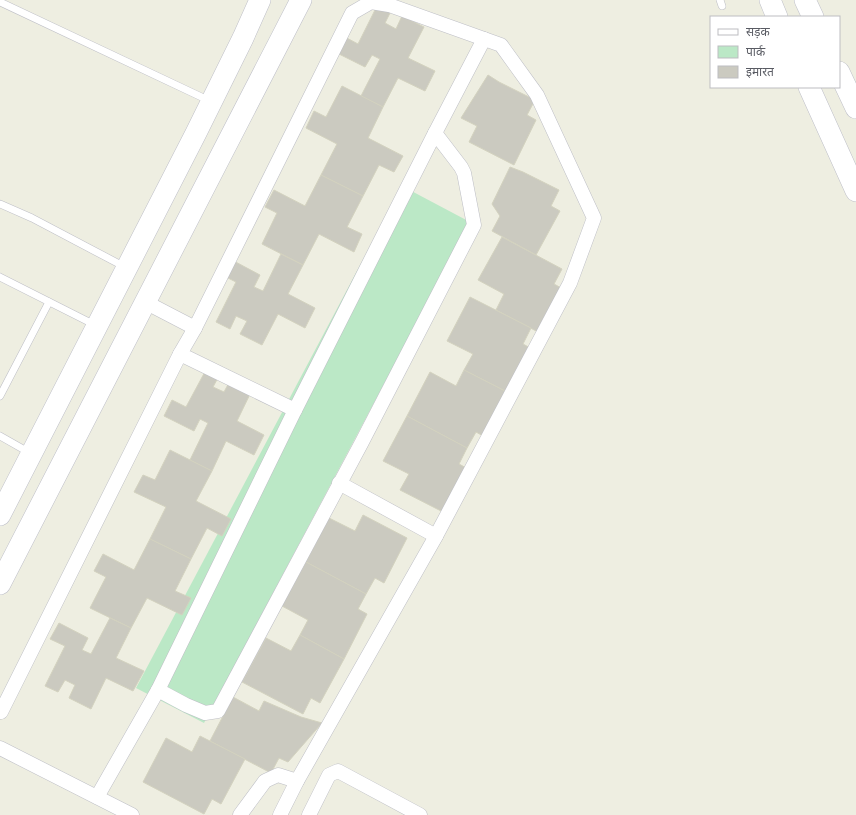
<svg xmlns="http://www.w3.org/2000/svg" width="856" height="815" viewBox="0 0 856 815" font-family="Figtree,'Noto Sans Devanagari',sans-serif">
<style>
.green{fill:#bbe8c6}
.building{fill:#cbcac0;stroke:#d3d2bf}
.lines{fill:none;stroke-linecap:round;stroke-linejoin:round}
.lane-casing{stroke:#bebfc6;stroke-width:8}
.street-casing{stroke:#bebfc6;stroke-width:15}
.secondary-casing{stroke:#bebfc8;stroke-width:22}
.lane{stroke:#fff;stroke-width:7}
.street{stroke:#fff;stroke-width:14}
.secondary{stroke:#fff;stroke-width:21}
</style>
<rect width="100%" height="100%" fill="#eeeee1"/>
<path class="green" d="M402 186 470 222 204 723 136 688Z"/>
<g class="building">
<path d="M378 4 391 11 385 23 396 29 402 16 424 27 408 58 435 71 425 91 398 78 383 107 361 96 380 59 372 55 365 67 335 52 343 36 358 44Z"/>
<path d="M488 75 499 82 535 100 527 115 536 120 514 165 469 142 477 126 461 118Z"/>
<path d="M342 86 383 107 368 138 403 156 394 172 379 165 363 196 321 175 337 144 306 128 314 111 326 117Z"/>
<path d="M510 167 523 172 559 190 551 206 560 211 536 255 492 231 500 216 492 204Z"/>
<path d="M321 175 363 196 347 227 362 234 354 252 319 234 303 265 262 244 277 213 265 207 274 190 305 206Z"/>
<path d="M502 237 562 269 554 284 563 289 540 333 496 310 504 294 478 280Z"/>
<path d="M281 254 303 265 288 294 315 308 305 328 278 314 262 345 240 334 247 321 236 316 230 329 216 322 236 282 222 275 230 259 260 275 254 287 263 291Z"/>
<path d="M470 297 531 328 523 344 532 349 509 393 464 370 473 354 447 341Z"/>
<path d="M207 368 220 374 213 387 224 392 231 379 252 390 237 421 264 435 254 455 226 441 212 471 190 460 208 423 200 419 194 431 164 416 172 400 186 407Z"/>
<path d="M464 370 509 393 485 437 476 432 467 448 407 416 430 372 456 386Z"/>
<path d="M407 416 467 448 459 464 468 469 445 513 400 490 409 474 383 461Z"/>
<path d="M170 450 212 471 196 501 231 519 222 536 207 528 191 559 150 539 166 507 134 492 143 475 155 480Z"/>
<path d="M363 515 407 538 384 583 375 578 366 594 306 562 329 518 355 531Z"/>
<path d="M150 539 191 559 175 591 191 598 182 615 147 598 131 628 90 608 106 577 94 571 103 554 134 570Z"/>
<path d="M306 562 366 594 358 609 367 614 344 659 300 635 308 620 282 606Z"/>
<path d="M110 618 131 628 116 658 144 671 133 691 106 678 91 709 69 698 75 685 65 680 58 692 45 686 65 646 50 639 59 623 88 638 82 650 91 654Z"/>
<path d="M300 635 344 659 320 703 311 698 303 714 242 682 266 638 291 651Z"/>
<path d="M233 697 259 711 264 701 301 717 322 723 288 762 279 758 271 773 210 741Z"/>
<path d="M200 736 245 759 221 804 212 799 204 814 143 782 166 738 192 752Z"/>
</g>
<g class="lines">
<defs>
<g id="lane">
<path d="M720 0 722 6"/>
<path d="M0 2 210 101"/>
<path d="M0 204 32 218 125 267"/>
<path d="M0 277 95 325"/>
<path d="M0 396 49 302"/>
<path d="M0 436 30 453"/>
</g>
<g id="street">
<path d="M435 133 484 39"/>
<path d="M145 302 195 328"/>
<path d="M339 483 436 536"/>
<path d="M158 690 186 705 205 713 218 711 362 442 474 225 464 173 461 167 435 133 295 410"/>
<path d="M1 712 180 354"/>
<path d="M0 748 132 815"/>
<path d="M97 797 158 690 295 410 180 354 195 328 352 13 371 2 389 5 501 45 537 95 594 218 570 283 436 536 297 781 280 815"/>
<path d="M240 815 265 781 278 775 297 781"/>
<path d="M309 815 329 775 338 771 420 815"/>
</g>
<g id="secondary">
<path d="M770 0 777 17"/>
<path d="M805 0 813 17"/>
<path d="M839 72 856 108"/>
<path d="M809 87 856 191"/>
<path d="M0 515 196 133 243 38 260 0"/>
<path d="M0 584 301 0"/>
</g>
</defs>
<use href="#lane" class="lane-casing"/>
<use href="#street" class="street-casing"/>
<use href="#secondary" class="secondary-casing"/>
<use href="#lane" class="lane"/>
<use href="#street" class="street"/>
<use href="#secondary" class="secondary"/>
</g>
<rect x="710" y="16" width="130" height="72" fill="#ffffff" stroke="#bdbdc1"/>
<rect x="718" y="29" width="20" height="6" fill="#ffffff" stroke="#bdbdc1"/>
<text x="746" y="36" font-size="12" fill="#595b63">सड़क</text>
<rect x="718" y="46" width="20" height="12" fill="#bbe8c6" stroke="#bdbdc1"/>
<text x="746" y="56" font-size="12" fill="#595b63">पार्क</text>
<rect x="718" y="66" width="20" height="12" fill="#cbcac0" stroke="#bdbdc1"/>
<text x="746" y="76" font-size="12" fill="#595b63">इमारत</text>
</svg>
